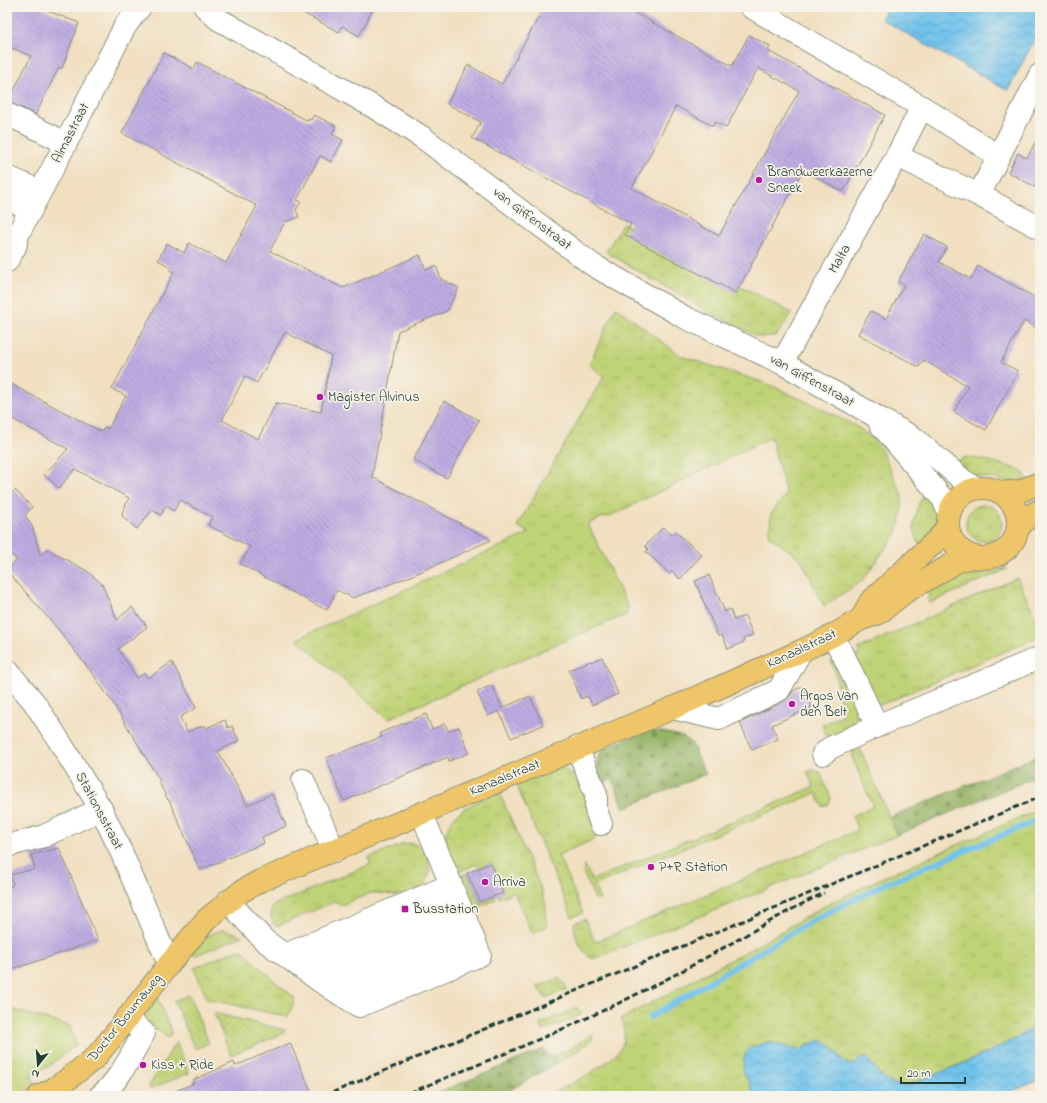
<svg xmlns="http://www.w3.org/2000/svg" width="1047" height="1103" viewBox="0 0 1047 1103" font-family="'Indie Flower',sans-serif">
<style>
.grass{fill:url(#grass-tufts);stroke:#6f8854}
.forest{fill:url(#forest-firs);stroke:#5b784d}
.park{fill:#bfd275;stroke:#6f8854}
.garden{fill:url(#garden-dots);stroke:#6f8854}
.water{fill:url(#water-waves);stroke:#488090}
.lines{fill:none;stroke-linecap:round;stroke-linejoin:round}
.stream{stroke:#70c2ec;stroke-width:6}
.building{fill:url(#building-back-hatch);fill-rule:evenodd}
.minor-casing{stroke:#888e7a;stroke-width:24}
.major-casing{stroke:#888e7a;stroke-width:24}
.minor{stroke:#fff;stroke-width:22}
.major{stroke:#eec569;stroke-width:22}
.rail{stroke:#1f3d34;stroke-width:3;stroke-dasharray:6 3;stroke-linecap:butt}
.poi-dot{fill:#b5179e;stroke:#f7f3e8;stroke-width:1.5}
.labels{text-anchor:middle;dominant-baseline:central;stroke-width:3.5;stroke-linejoin:round;paint-order:stroke}
.street-label{font-size:14px;fill:#1f3d34;stroke:#f7f3e8}
.poi-label{font-size:14px;fill:#1f3d34;stroke:#f7f3e8;text-anchor:start}
</style>
<defs>
<pattern id="grass-tufts" width="24" height="20" patternUnits="userSpaceOnUse"><rect width="24" height="20" fill="#bfd275"/><path d="M3 7l-1-3M5 7V3M7 7l1-3M15 17l-1-3M17 17v-4M19 17l1-3" fill="none" stroke="#a4b566"/></pattern>
<pattern id="forest-firs" width="22" height="20" patternUnits="userSpaceOnUse"><rect width="22" height="20" fill="#97b466"/><path d="M5 1l3.5 6h-7zM16 11l3.5 6h-7z" fill="#7b9455"/></pattern>
<pattern id="garden-dots" width="8" height="8" patternUnits="userSpaceOnUse"><rect width="8" height="8" fill="#bfd275"/><path d="M2 2h.1M6 6h.1" fill="none" stroke="#a4b566" stroke-width="1.8" stroke-linecap="round"/></pattern>
<pattern id="water-waves" width="16" height="10" patternUnits="userSpaceOnUse"><rect width="16" height="10" fill="#70c2ec"/><path d="M0 5q4-4 8 0t8 0" fill="none" stroke="#5b9fc0"/></pattern>
<pattern id="building-back-hatch" width="6" height="6" patternUnits="userSpaceOnUse"><rect width="6" height="6" fill="#bface3"/><path d="M-1 5l2 2M0 0l6 6M5-1l2 2" fill="none" stroke="#9b8db9"/></pattern>
</defs>
<rect width="100%" height="100%" fill="#f7f3e8"/>
<filter id="ink" filterUnits="userSpaceOnUse"><feTurbulence type="fractalNoise" baseFrequency=".025" numOctaves="2"/><feDisplacementMap in="SourceGraphic" scale="8" xChannelSelector="R" yChannelSelector="G"/><feConvolveMatrix kernelMatrix="1 2 1 2 8 2 1 2 1" color-interpolation-filters="sRGB"/></filter>
<filter id="wash" filterUnits="userSpaceOnUse"><feTurbulence type="fractalNoise" baseFrequency=".012" numOctaves="4" result="noise"/><feDisplacementMap in="SourceGraphic" scale="16" xChannelSelector="R" yChannelSelector="G"/><feGaussianBlur stdDeviation="0.9" result="paint"/><feColorMatrix in="noise" values="0 0 0 0 0 0 0 0 0 0 0 0 0 0 0 0 0 1.4 0 .05"/><feComposite in="paint" operator="in"/></filter>
<g filter="url(#wash)">
<rect width="100%" height="100%" fill="#f1dfc0"/>
<g class="grass">
<path d="M623 223 792 313 776 336 759 337 705 310 606 252Z"/>
<path d="M616 307 681 356 768 384 831 413 859 428 872 439 882 451 902 495V511L900 522 896 534 862 581 824 606 801 559 769 536 771 514 786 494 771 437 608 517H603L588 524 628 607 626 615 559 643 388 719 297 639 529 533 517 526 604 376 589 364Z"/>
<path d="M966 457 990 461 1023 471 1027 481 1006 482 992 478 973 476 957 461Z"/>
<path d="M927 492C942 520 941 522 919 545L913 525 919 503Z"/>
<circle cx="984" cy="523" r="18"/>
<path d="M994 568 1007 569 930 603 928 602 929 587C938 582 948 575 957 573 969 569 983 574 994 568Z"/>
<path d="M1017 578 1040 627V636L878 706 855 656 860 653 858 649Z"/>
<path d="M835 659 863 722 829 741 822 725 842 715 836 675 831 661Z"/>
<path d="M858 744 897 835 736 902 593 959C580 950 575 939 574 923L585 919 595 942 858 830 852 816 873 806 852 757 853 750Z"/>
<path d="M557 768 565 769 578 779 599 834 595 839 558 855 583 913 572 917 518 789 519 786 521 783Z"/>
<path d="M813 770 820 772 831 798 829 804 823 807 816 793 594 885 600 900 595 899 583 872 585 866 592 880 814 787 807 772Z"/>
<path d="M499 792 542 891 546 907 547 926 532 933 514 892 499 898 498 895 503 892 491 863 479 868 476 864 456 873C453 864 447 855 446 846 441 813 476 802 499 792Z"/>
<path d="M1040 809V1024L1015 1039 976 1058 906 1086C885 1085 878 1074 867 1058 846 1070 846 1064 832 1046L808 1044 801 1050 792 1049 778 1044 743 1072 750 1083 754 1096H548C566 1086 618 1062 623 1043 625 1036 624 1026 621 1019L758 945 819 909 879 879Z"/>
<path d="M412 843C430 849 434 872 424 886L401 896 379 893H371L339 906 336 901 277 926 274 925 271 917 272 906 371 864 368 858 404 844Z"/>
<path d="M467 873 480 902 495 896 496 899 472 910 458 877Z"/>
<path d="M222 930 233 932 242 936 194 956 192 952C201 942 208 933 222 930Z"/>
<path d="M239 949 240 951 242 949 266 974 267 973 274 980V981L295 998 293 1002H294L288 1017 207 999 194 968Z"/>
<path d="M559 978 560 981 564 983 567 989 545 998 541 990H539L538 986Z"/>
<path d="M157 997 172 1032 168 1038 141 1017Z"/>
<path d="M577 1008 582 1013 581 1015 543 1031 540 1024Z"/>
<path d="M592 1033V1039L588 1044 558 1062 554 1056C568 1050 580 1043 592 1033Z"/>
</g>
<g class="forest">
<path d="M647 731C659 731 682 734 691 742L706 774 624 808 612 779 603 783C598 774 594 762 601 752 604 746 639 734 647 731Z"/>
<path d="M1040 755V775L897 835 890 817Z"/>
<path d="M544 1049 558 1062 500 1096H430Z"/>
</g>
<path class="park" d="M7 1008 70 1026 76 1045 49 1066 30 1075 38 1085 15 1096H7Z"/>
<g class="garden">
<path d="M189 995 209 1043 195 1049 174 1001Z"/>
<path d="M214 1013 285 1030 284 1033 231 1055Z"/>
<path d="M176 1042 189 1073 150 1089 149 1086Z"/>
</g>
<g class="water">
<path d="M888 7H1040V29L1008 91 881 19Z"/>
<path d="M1040 1024V1080L1000 1096H754L750 1083 743 1072 744 1056 750 1048 767 1042 778 1044 792 1049 801 1050C835 1023 830 1063 854 1065L859 1060 867 1057C878 1074 885 1085 906 1086L976 1058 1015 1039Z"/>
</g>
<g class="lines">
<path class="stream" d="M650 1017 817 918 885 884 1040 819"/>
</g>
<g id="blocks">
<g class="building">
<path d="M7 7H38L79 23 62 68 59 67 36 114 8 102 31 56 7 46Z"/>
<path d="M292 7H374L359 36 342 26 339 32Z"/>
<path d="M544 7H624L732 66 749 35 770 46 768 51 885 115 843 192 803 170 736 293 625 235 631 224 472 138 481 122 447 104 468 65 502 84ZM758 68 799 91 719 236 632 188 676 106 713 126 715 122 726 128Z"/>
<path d="M164 53 194 69 197 62 308 121 309 119 311 120 314 115 336 126 332 134 343 140 331 162 320 156 297 200 301 202 296 210 299 217 285 222 270 251 343 288 420 255 426 270 436 266 441 279 459 288 447 311 398 331 372 477 491 540 411 576 353 598 337 590 326 610 240 564 250 547 208 525 212 517 180 500 174 511 166 506 161 515 152 510 137 529 122 516 123 511 129 498 75 469 59 488 44 475 68 449 7 416V382L102 432 104 427 108 429 126 396 112 389 174 272 169 270 171 267 158 260 167 243 184 253 189 243 226 263 257 206 122 133ZM285 332 331 356 321 412 276 403 258 439 222 420 245 376 257 383Z"/>
<path d="M1040 133V190L1008 172 1018 153 1027 158Z"/>
<path d="M924 234 947 247 939 262 971 279 978 266 1040 300V330L1024 321 1001 362 1018 371 986 430 954 412 968 386 923 360 919 367 858 334 871 311 886 319 904 285 898 282Z"/>
<path d="M444 401 479 420 447 478 413 460Z"/>
<path d="M7 488 11 494 15 490 32 507 25 515 32 526 40 555 47 549 87 571 102 584 117 620 132 607 147 627 118 649 137 678 144 673 148 678 172 662 196 708 180 717 187 732 205 725 206 728 225 720 228 728 232 726 239 741 218 751 247 805 272 794 286 826 262 837 264 843 200 870 169 800H168L159 782 160 781 115 706 95 677 58 629 7 571V569L17 560 7 551Z"/>
<path d="M663 527 672 535 676 532 702 555 680 579 672 571 670 574 646 552 648 549 645 546Z"/>
<path d="M709 575 725 612 730 609 734 620 745 616 753 635 743 639 744 642 728 649 722 635 718 636 695 581Z"/>
<path d="M602 657 618 694 592 705 588 696 581 699 569 670 590 661 591 662Z"/>
<path d="M492 685 502 708 530 696 543 725 511 738 499 711 488 716 477 692Z"/>
<path d="M803 686 812 707 772 725 778 739 752 750 740 723 784 701 790 696 793 691Z"/>
<path d="M426 714 432 729 445 724 448 731 459 727 469 753 449 761 448 757 344 801 326 758 382 737 380 733Z"/>
<path d="M59 848 98 940 29 964 7 970V887L13 885 10 875 35 869 31 855Z"/>
<path d="M491 863 503 893 480 902 467 873Z"/>
<path d="M290 1043 313 1096H164L194 1083 193 1080 234 1062 235 1066Z"/>
</g>
</g>
</g>
<g filter="url(#ink)">
<use href="#blocks" fill-opacity="0" stroke="#888e7a" stroke-width="1"/>
<g class="lines">
<defs>
<g id="minor">
<path d="M205 7 218 19 372 106 422 137 593 265 684 317 782 363 914 438 964 481 976 488"/>
<path d="M751 7 922 107 998 156"/>
<path d="M7 114 66 143"/>
<path d="M897 156 979 195 1040 228"/>
<path d="M7 177 40 191"/>
<path d="M979 195 1040 75"/>
<path d="M7 198 31 210"/>
<path d="M7 261 15 247 18 234 66 143 124 28 134 14 140 7"/>
<path d="M782 363 897 156 922 107"/>
<path d="M880 424 943 499 949 514"/>
<path d="M832 636 843 654 877 726"/>
<path d="M7 670 34 702 58 739 101 809 120 849 169 964"/>
<path d="M673 708 719 719 779 690 801 651"/>
<path d="M577 747 596 794V810L601 824"/>
<path d="M823 754 830 748 877 726 1039 658"/>
<path d="M303 780 334 851"/>
<path d="M7 846 44 836 101 809"/>
<path d="M228 901 264 940 320 981 359 1006 480 955 422 814"/>
<path d="M285 955 451 885"/>
<path d="M302 968 458 903"/>
<path d="M320 981 466 920"/>
<path d="M340 994 473 938"/>
<path d="M100 1096C119 1082 132 1053 144 1033L127 1018"/>
</g>
<g id="major">
<circle cx="983" cy="523" r="35"/>
<path d="M1002 493 1020 491 1040 483"/>
<path d="M1018 528 1030 515 1040 510"/>
<path d="M862 618 870 602 940 537 947 527"/>
<path d="M39 1096 52 1090 64 1082 95 1058 118 1030 169 964 207 919 242 891 260 881 673 708 801 651 832 636 861 619 879 613 905 592 924 581 958 561 972 557"/>
</g>
</defs>
<use href="#minor" class="minor-casing"/>
<use href="#major" class="major-casing"/>
<use href="#minor" class="minor"/>
<use href="#major" class="major"/>
<g class="rail">
<path d="M324 1096 1040 797"/>
<path d="M402 1096C483 1062 565 1031 643 991 705 961 762 923 824 893"/>
</g>
</g>
</g>
<g class="poi-dot">
<circle cx="759" cy="180" r="4"/>
<circle cx="320" cy="397" r="4"/>
<circle cx="792" cy="704" r="4"/>
<circle cx="651" cy="867" r="4"/>
<circle cx="485" cy="882" r="4"/>
<rect x="401" y="905" width="8" height="8" rx="2"/>
<circle cx="143" cy="1065" r="4"/>
</g>
<g class="labels">
<g class="street-label">
<text transform="translate(71 133) rotate(-63)">Almastraat</text>
<text transform="translate(532 219) rotate(37)">van Giffenstraat</text>
<text transform="translate(840 259) rotate(-61)">Malta</text>
<text transform="translate(812 381) rotate(29)">van Giffenstraat</text>
<text transform="translate(802 649) rotate(-25)">Kanaalstraat</text>
<text transform="translate(505 778) rotate(-23)">Kanaalstraat</text>
<text transform="translate(99 811) rotate(62)">Stationsstraat</text>
<text transform="translate(125 1018) rotate(-51)">Doctor Boumaweg</text>
</g>
<g class="poi-label">
<text x="767" y="172">Brandweerkazerne<tspan x="767" dy="16">Sneek</tspan></text>
<text x="328" y="397">Magister Alvinus</text>
<text x="800" y="696">Argos Van<tspan x="800" dy="16">den Belt</tspan></text>
<text x="659" y="867">P+R Station</text>
<text x="493" y="882">Arriva</text>
<text x="413" y="909">Busstation</text>
<text x="151" y="1065">Kiss + Ride</text>
</g>
</g>
<rect width="1047" height="1103" fill="none" stroke="#f7f3e8" stroke-width="24"/>
<g transform="translate(38 1065) rotate(197)" stroke="#f7f3e8" stroke-width="3" paint-order="stroke">
<path d="M0-3L7 15L0 10L-7 15Z" fill="#1f3d34"/>
<text y="-6" font-size="11" font-weight="bold" text-anchor="middle" fill="#1f3d34">N</text>
</g>
<path d="M901 1077v6h64v-6" fill="none" stroke="#1f3d34" stroke-width="2"/>
<text x="907" y="1077" font-size="12" fill="#1f3d34" stroke="#f7f3e8" stroke-width="3" paint-order="stroke">20 m</text>
</svg>
